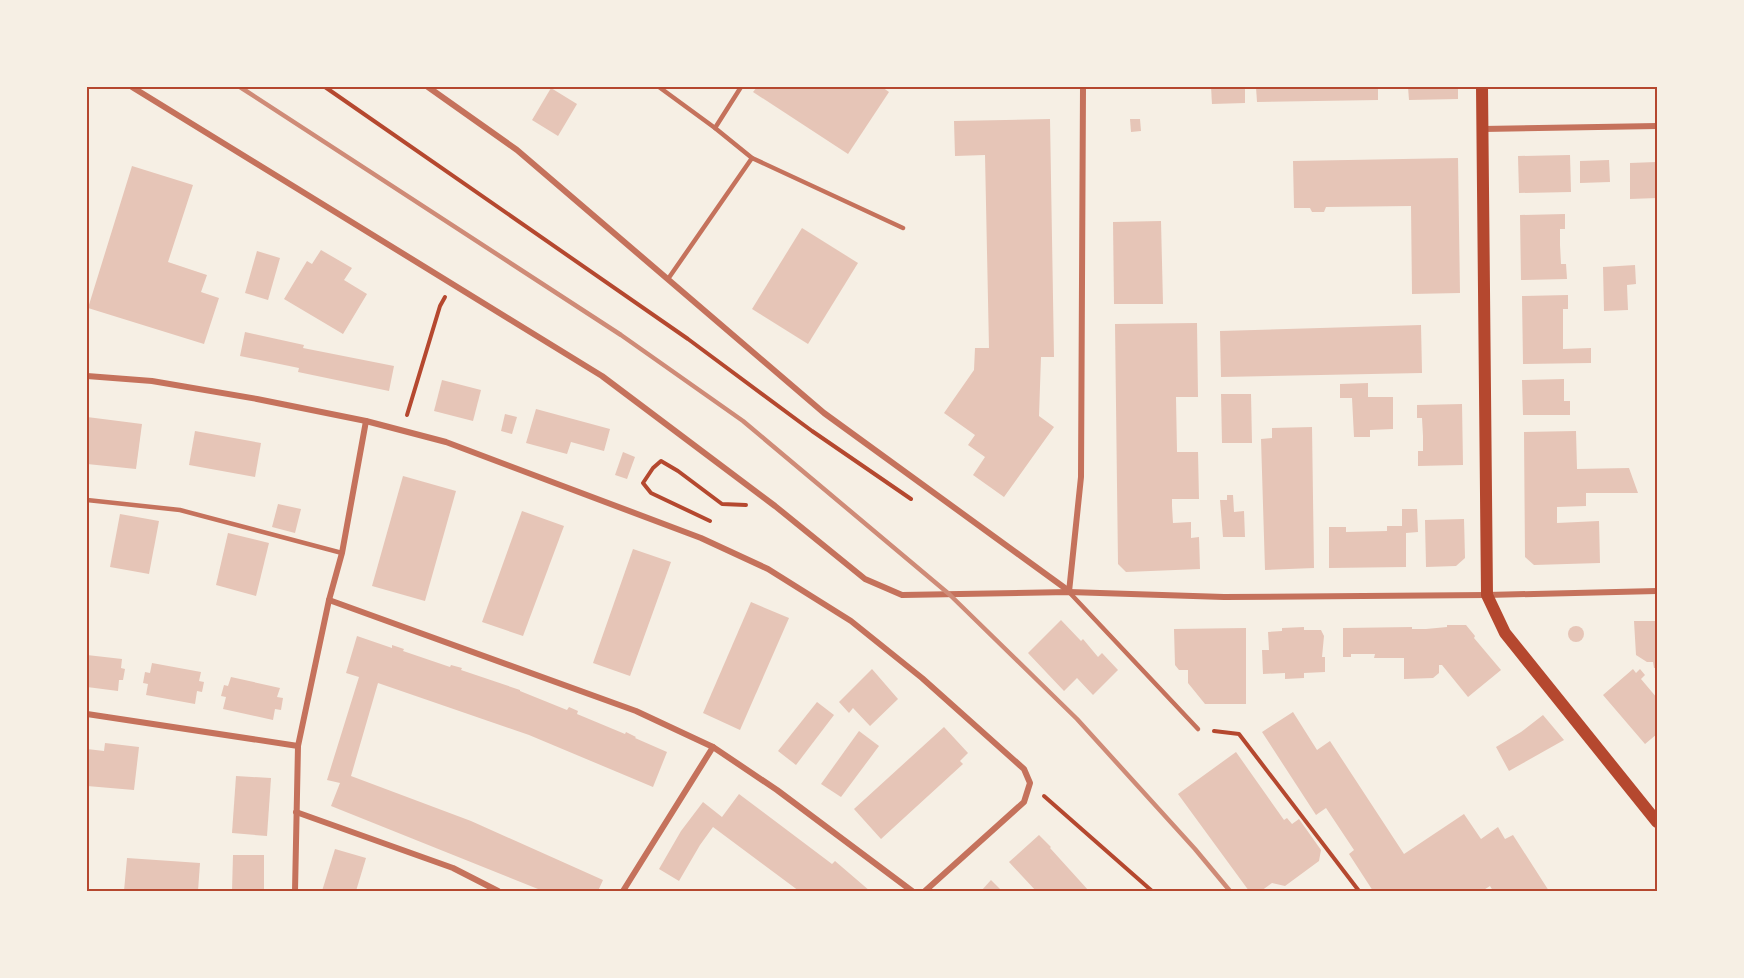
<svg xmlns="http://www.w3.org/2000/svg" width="1744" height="978" viewBox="0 0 1744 978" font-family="Rubik,sans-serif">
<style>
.building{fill:#e6c5b7}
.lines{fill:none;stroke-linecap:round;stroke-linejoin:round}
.path{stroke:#b5482f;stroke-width:4}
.service{stroke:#c5725c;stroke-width:4.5}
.minor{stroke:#c5725c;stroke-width:6}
.secondary{stroke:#b5482f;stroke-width:12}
.rail{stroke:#cf8b77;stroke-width:4.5}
.neatline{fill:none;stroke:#b5482f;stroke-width:2}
</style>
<rect width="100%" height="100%" fill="#f6efe4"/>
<g class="building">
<path d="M757 87H882L889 92 848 154 753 92Z"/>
<path d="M1211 87H1245V103L1212 104Z"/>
<path d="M1256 87H1378V100L1257 102Z"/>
<path d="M1408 87H1458V99L1409 100Z"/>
<path d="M551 88 577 104 558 136 532 120Z"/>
<path d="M1050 119 1054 357H1041L1039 416 1054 427 1004 497 973 475 985 457 968 445 975 435 944 413 974 370 975 348H989L985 155 955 156 954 121Z"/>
<path d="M1130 119H1140L1141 131 1131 132Z"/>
<path d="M1570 155 1571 192 1519 193 1518 156Z"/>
<path d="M1458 158 1460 293 1412 294 1411 206 1326 207 1324 212H1312L1310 208H1294L1293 161Z"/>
<path d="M1609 160 1610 182 1580 183V161Z"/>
<path d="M1656 162 1657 198 1630 199V163Z"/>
<path d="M132 166 193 185 168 262 207 275 201 292 219 298 204 344 88 308Z"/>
<path d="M1565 214V229H1560V245L1561 264H1566L1567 279 1521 280 1520 215Z"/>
<path d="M1161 221 1163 304H1114L1113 222Z"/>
<path d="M802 228 858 263 808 344 752 309Z"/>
<path d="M321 250 352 268 344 280 367 294 343 334 284 299 307 261 312 264Z"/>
<path d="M257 251 280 258 268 300 245 293Z"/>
<path d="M1635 265 1636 284 1627 285 1628 310 1604 311 1603 267Z"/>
<path d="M1568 295V309H1563V349L1591 348V363L1523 364 1522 296Z"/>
<path d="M1197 323 1198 397H1176L1177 452H1198L1199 499H1172V506L1173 523 1191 522V538L1199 537 1200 569 1126 572 1118 564 1115 324Z"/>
<path d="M1421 325 1422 373 1221 377 1220 331Z"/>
<path d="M245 332 304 345 303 348 394 366 389 391 298 372 299 368 240 356Z"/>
<path d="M1564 379V401H1570V415H1523L1522 380Z"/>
<path d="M442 380 481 390 473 421 434 411Z"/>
<path d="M1368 383V397H1393V429L1370 430V437H1354L1352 398H1340V384Z"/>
<path d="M1221 394H1251L1252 443H1222Z"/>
<path d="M1462 404 1463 465 1418 466V451H1423V436L1422 418H1417V405Z"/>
<path d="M536 409 610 429 604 451 571 442 567 454 526 443Z"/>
<path d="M505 414 517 417 512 434 501 431Z"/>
<path d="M87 417 142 424 136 469 87 464Z"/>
<path d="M1312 427 1314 568 1265 570 1261 439 1272 438V428Z"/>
<path d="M195 431 261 443 255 477 189 465Z"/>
<path d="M1576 431 1577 469 1629 468 1638 493H1586V506L1557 507V523L1599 521 1600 563 1534 565 1525 557 1524 432Z"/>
<path d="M623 452 635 457 627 479 615 475Z"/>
<path d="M403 476 456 491 425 601 372 586Z"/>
<path d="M1227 495H1233L1234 512 1244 511 1245 537H1223L1220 500H1227Z"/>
<path d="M278 504 301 509 295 533 272 527Z"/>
<path d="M1402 509H1417L1418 532 1406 533V567L1329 568V527H1346V532L1387 531V526H1402Z"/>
<path d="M522 511 564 526 523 636 482 622Z"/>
<path d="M120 514 159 521 149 574 110 567Z"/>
<path d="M1464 519 1465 558 1456 566 1426 567 1425 520Z"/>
<path d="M228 533 269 543 256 596 216 585Z"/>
<path d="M633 549 671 562 630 676 593 663Z"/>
<path d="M751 602 789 618 740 730 703 713Z"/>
<path d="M1061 620 1081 641 1083 639 1098 657 1102 653 1118 670 1093 695 1077 678 1064 691 1028 653Z"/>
<path d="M1634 621H1657V668H1654L1653 662H1647L1636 655Z"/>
<path d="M1447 625H1466L1475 636 1474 638 1501 670 1468 697 1442 665H1439V673L1433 678 1404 679V658H1374L1375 654H1351V657H1343V628L1412 627V629H1426L1447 627Z"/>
<circle cx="1576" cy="634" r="8"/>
<path d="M1304 627V630H1321L1324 636 1322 657H1325V672L1304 673V678L1285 679V673L1263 674 1262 650H1269L1268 632 1282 631V628Z"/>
<path d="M1246 628V704H1205L1188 683V670H1179L1175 665 1174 629Z"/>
<path d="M357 636 392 648V645L404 649 403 651 450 667 451 665 462 668 461 670 520 690V691L567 710 569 707 578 711 577 714 625 734 626 732 636 737 635 738 667 752 653 787 529 735 378 683 351 776 471 821 603 880 598 891H543L331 806 340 783 327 780 359 677 346 673Z"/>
<path d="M87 655 122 659 121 668 125 669 123 680H119L118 691 87 687Z"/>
<path d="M152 663 201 672 199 681 204 682 202 692 197 691 195 704 146 695 148 684 143 683 145 672 150 673Z"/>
<path d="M872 669 898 699 870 726 853 708 849 713 839 702Z"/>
<path d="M1633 669 1636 673 1640 669 1645 675 1641 679 1657 698V734L1645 744 1603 695Z"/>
<path d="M231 677 280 688 277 697 283 698 281 710 275 709 273 720 223 709 226 697 221 696 224 685 228 686Z"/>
<path d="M817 702 834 715 796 765 778 751Z"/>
<path d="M1293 712 1317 750 1330 741 1404 854 1464 814 1481 839 1498 827 1505 839 1513 835 1549 891H1493L1490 886 1482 891H1373L1349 854 1354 850 1326 808 1316 815 1262 732Z"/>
<path d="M1543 715 1564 740 1509 771 1496 747 1521 732Z"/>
<path d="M944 727 968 753 960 761 963 764 881 839 854 809Z"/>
<path d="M859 731 879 746 841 797 821 784Z"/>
<path d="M105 743 139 747 134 790 87 786V749L104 751Z"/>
<path d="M1236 752 1284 820 1287 818 1292 824 1299 819 1321 850 1319 861 1285 886 1272 883 1261 891H1249L1178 794Z"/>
<path d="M236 776 271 778 267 836 232 833Z"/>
<path d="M739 794 832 864 835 861 870 891H799L713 827 700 845 679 881 659 869 681 831 703 802 722 817Z"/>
<path d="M1039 835 1051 847 1050 848 1089 891H1036L1009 862Z"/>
<path d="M335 849 366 858 356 891H322Z"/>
<path d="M233 855H264V891H232Z"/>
<path d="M127 858 200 863 198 891H124Z"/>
<path d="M991 880 1002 891H981Z"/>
</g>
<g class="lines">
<g class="path">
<path d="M325 87 688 339 812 431 911 499"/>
<path d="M407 415 440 306 445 297"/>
<path d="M710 521 651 493 643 483 653 468 661 461 678 471 722 504 746 505"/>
<path d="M1214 731 1239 734 1359 891"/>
<path d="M1044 796 1152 891"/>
</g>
<g class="service">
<path d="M659 87 715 128"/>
<path d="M741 87 715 128 752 158"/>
<path d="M668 279 752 158 903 228"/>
<path d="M87 500 180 510 342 553"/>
<path d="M1069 592 1198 729"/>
</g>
<g class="minor">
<path d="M132 87 602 376 775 506 865 579 902 595 1069 592 1224 597 1487 595 1657 591"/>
<path d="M428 87 517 150 824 413 1069 591"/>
<path d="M1483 129 1657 126"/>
<path d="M87 376 152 381 257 399 366 421 446 442 701 538 768 569 851 621 922 678 1024 769 1030 783 1024 802 925 891"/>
<path d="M1069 592 1081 477 1083 87"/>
<path d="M329 600 636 711 713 747 777 790 912 891"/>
<path d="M87 714 298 746"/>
<path d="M296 812 453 868 498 891"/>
<path d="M295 891 298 746 329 600 342 553 366 421"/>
<path d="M623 891 713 747"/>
</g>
<path class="secondary" d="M1482 87 1487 595 1505 633 1657 822"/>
<path class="rail" d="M240 87 621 335 743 421 949 594 1077 719 1195 849 1230 891"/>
</g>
<rect width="1744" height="978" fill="none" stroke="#f6efe4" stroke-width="177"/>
<rect x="88" y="88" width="1568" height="802" class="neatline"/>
</svg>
